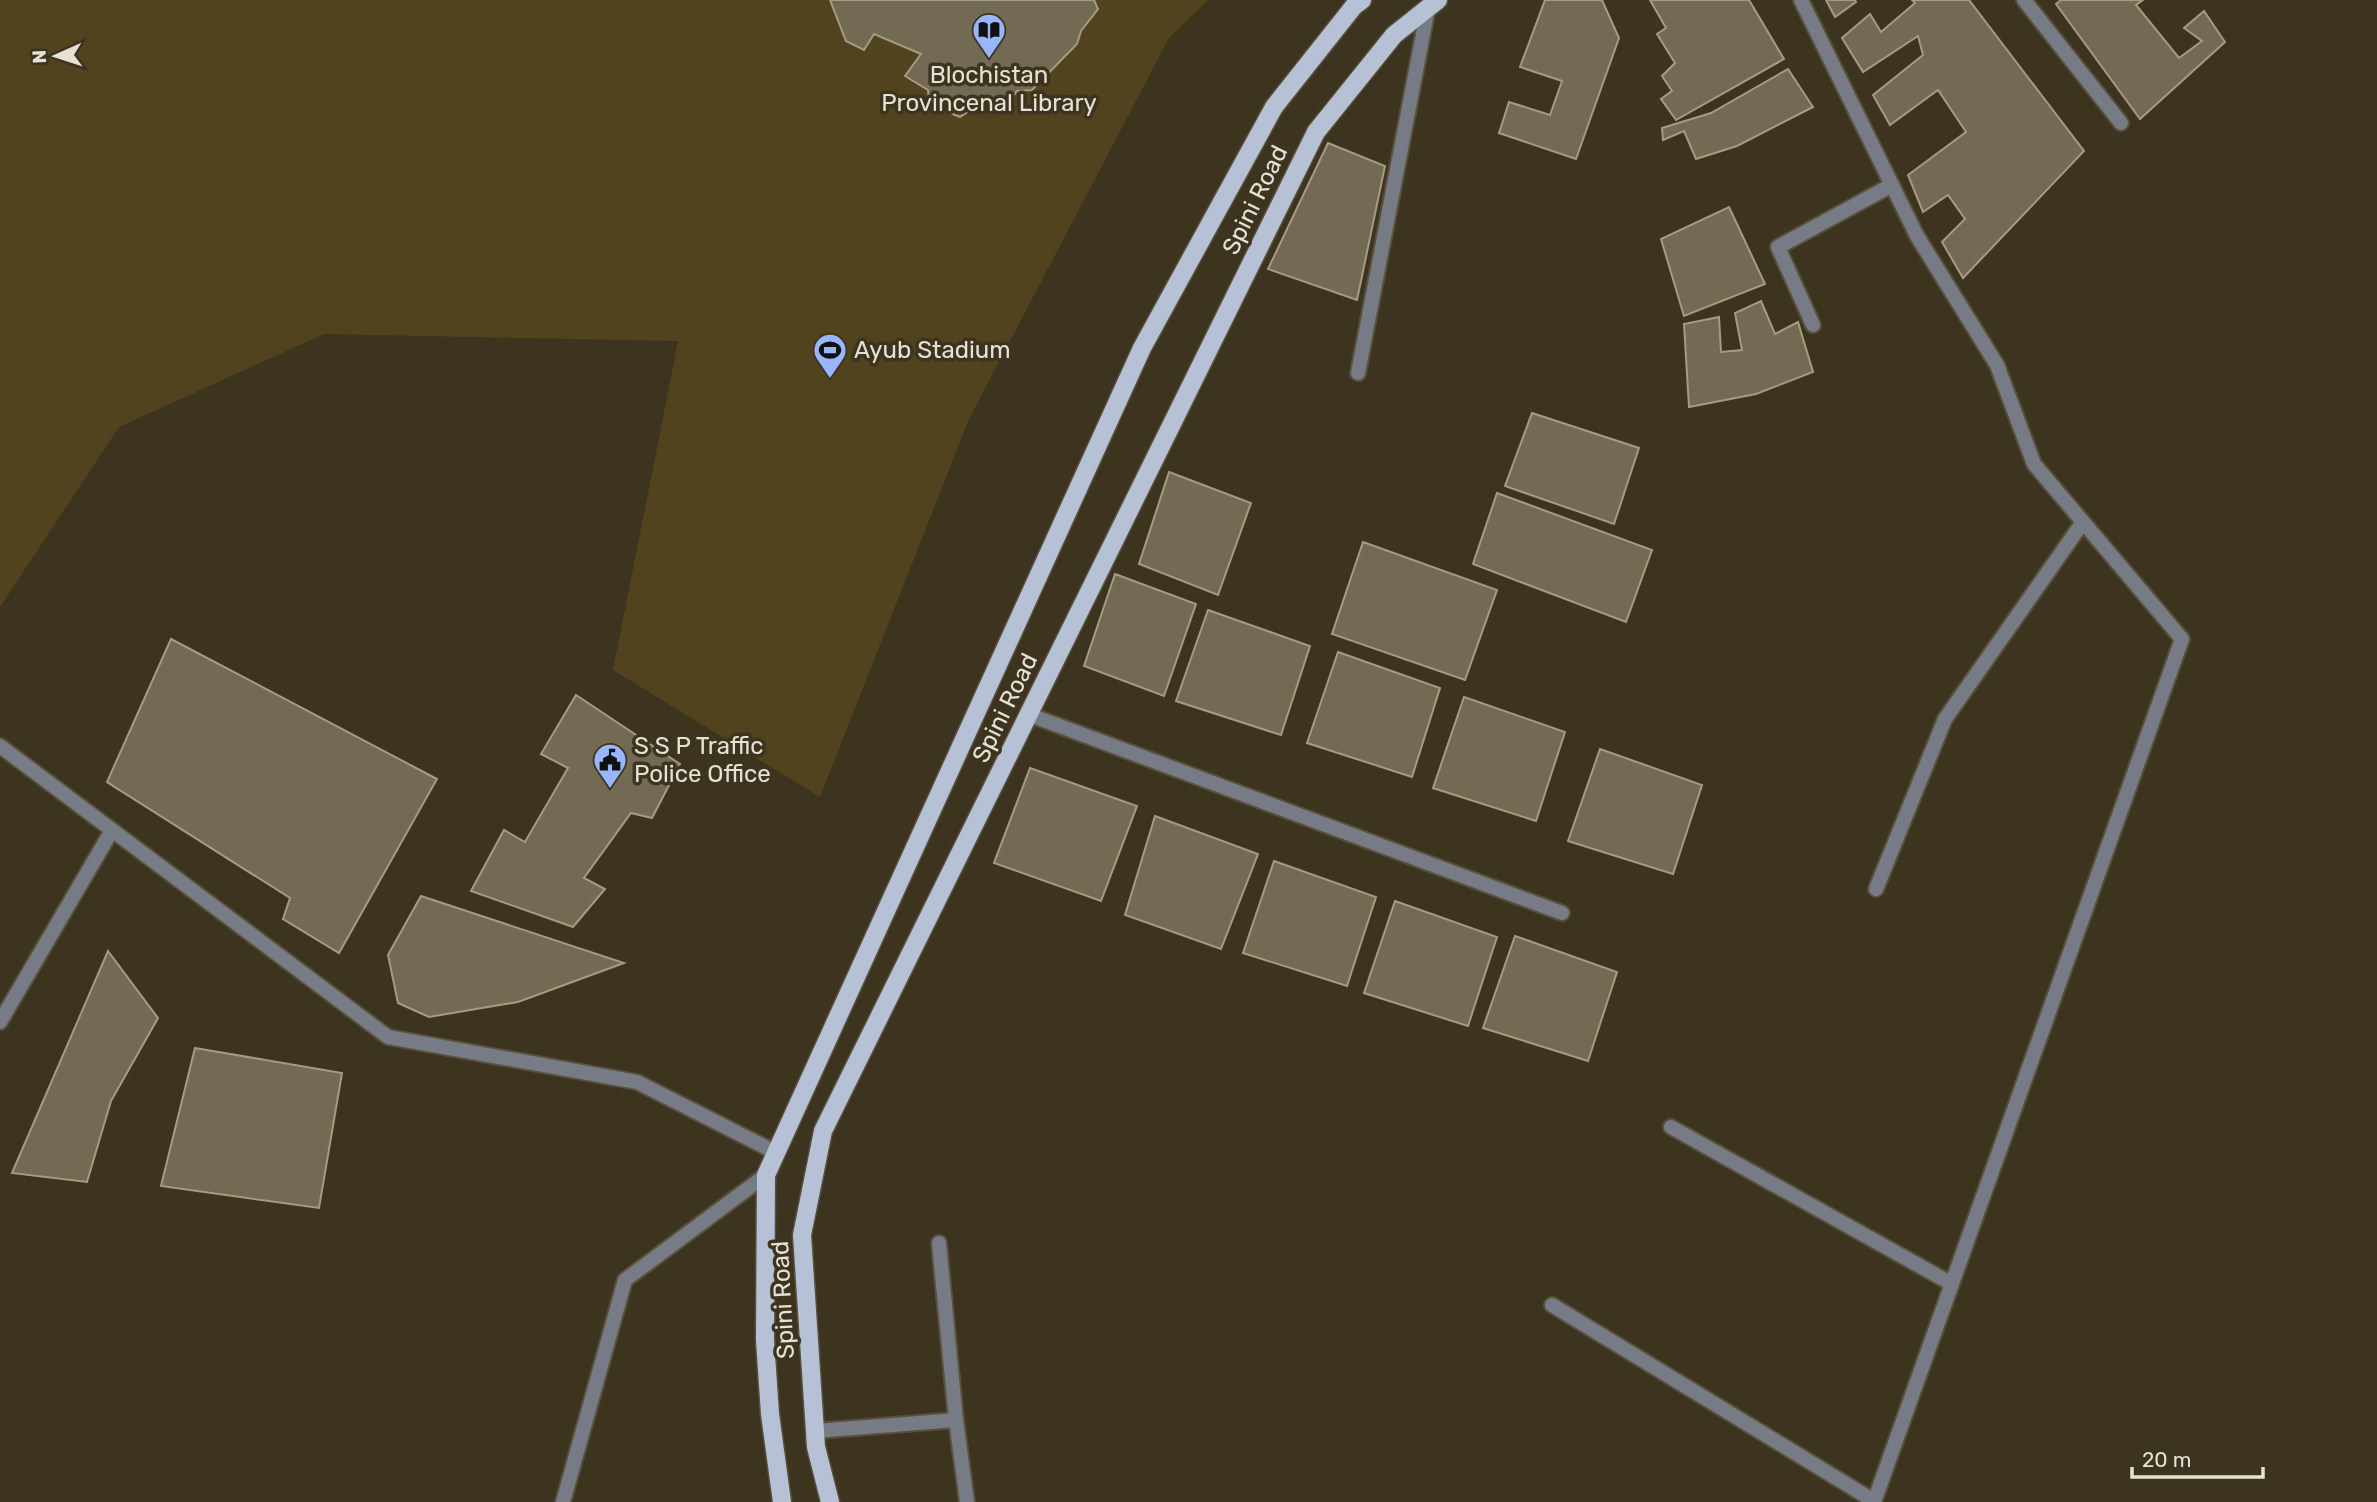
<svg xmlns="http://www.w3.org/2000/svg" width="2377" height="1502" viewBox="0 0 2377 1502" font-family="Rubik,sans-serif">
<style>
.green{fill:#51431e}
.building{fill:#736a53;stroke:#a59b83;stroke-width:2}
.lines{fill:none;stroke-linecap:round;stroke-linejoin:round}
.service-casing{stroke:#58503c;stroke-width:18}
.minor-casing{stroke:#58503c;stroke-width:18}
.primary-casing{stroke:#58503c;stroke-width:21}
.service{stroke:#777b85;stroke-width:14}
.minor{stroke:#777b85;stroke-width:14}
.primary{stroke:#b7c1d5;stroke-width:18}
.labels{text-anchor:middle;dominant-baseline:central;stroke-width:7;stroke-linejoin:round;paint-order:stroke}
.poi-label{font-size:24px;fill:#e6e1d4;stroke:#3d341f;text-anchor:start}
.street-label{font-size:24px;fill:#e6e1d4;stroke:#3d341f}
</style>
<rect width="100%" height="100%" fill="#3d341f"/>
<path class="green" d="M0 0H1208L1169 38 969 419 820 797 613 670 678 341 324 334 119 427 0 607Z"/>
<g class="building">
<path d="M830 0H1094L1098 9 1081 31 1077 44 1032 90 1017 91 1002 112 982 102 960 117 929 104 928 90 905 76 921 54 874 34 864 50 846 41Z"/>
<path d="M1545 0H1602L1619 38 1576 159 1499 133 1509 102 1550 115 1562 81 1520 67Z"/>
<path d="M1650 0H1749L1784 59 1676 120 1661 99 1672 91 1662 76 1675 63 1657 34 1666 28Z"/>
<path d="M1826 0H1855L1856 2 1835 17Z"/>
<path d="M1912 0H1969L2084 151 1963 278 1942 242 1965 219 1948 195 1923 212 1908 175 1966 132 1938 90 1890 125 1873 95 1923 55 1918 36 1863 72 1842 38 1870 14 1881 32 1915 3Z"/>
<path d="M2061 0H2143L2136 5 2179 58 2202 41 2184 28 2204 11 2225 42 2140 119 2056 4Z"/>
<path d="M1788 69 1813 107 1737 146 1696 159 1684 131 1663 140 1662 128 1711 113Z"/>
<path d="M1328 143 1385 166 1357 300 1268 269Z"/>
<path d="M1729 207 1765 284 1684 316 1661 239Z"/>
<path d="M1761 301 1775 334 1798 322 1813 372 1756 394 1689 407 1684 324 1719 317 1721 352 1742 350 1735 313Z"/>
<path d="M1532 413 1639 448 1614 524 1505 486Z"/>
<path d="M1169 472 1251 503 1218 595 1139 564Z"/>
<path d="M1497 493 1652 550 1626 622 1473 564Z"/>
<path d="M1363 542 1497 590 1465 680 1332 634Z"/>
<path d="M1115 574 1196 604 1164 696 1084 666Z"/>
<path d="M1208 610 1310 646 1281 735 1176 701Z"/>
<path d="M171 639 437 779 339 953 283 919 290 898 107 782Z"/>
<path d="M1338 652 1440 688 1412 777 1307 743Z"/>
<path d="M576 695 680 764 652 818 631 813 584 878 605 889 573 927 471 891 504 830 525 842 568 768 541 754Z"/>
<path d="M1464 697 1565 732 1536 821 1433 788Z"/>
<path d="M1600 749 1702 785 1673 874 1568 841Z"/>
<path d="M1030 768 1137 806 1101 901 994 863Z"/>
<path d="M1155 816 1258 854 1221 949 1125 915Z"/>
<path d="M1274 861 1376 897 1347 986 1243 953Z"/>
<path d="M421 896 624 963 518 1002 429 1017 398 1003 388 955Z"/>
<path d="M1395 901 1497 937 1468 1026 1364 993Z"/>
<path d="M1515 936 1617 972 1588 1061 1483 1028Z"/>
<path d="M108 951 158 1018 111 1101 87 1182 12 1173Z"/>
<path d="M195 1048 342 1073 319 1208 161 1186Z"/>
</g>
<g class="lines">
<defs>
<g id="service">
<path d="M1801 0 1917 236 1997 365 2034 464 2182 639 1874 1502"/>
<path d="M2024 0 2121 123"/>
<path d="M1813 325 1778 247 1892 185"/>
<path d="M1358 373 1428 8"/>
<path d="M1030 715 1562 913"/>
<path d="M1876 889 1945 719 2083 522"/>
<path d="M1671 1127 1952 1284"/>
<path d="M939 1243 956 1420 967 1502"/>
<path d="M1552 1305 1874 1501"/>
<path d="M816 1431 956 1420"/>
</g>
<g id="minor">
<path d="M0 746 388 1037 637 1082 777 1153"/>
<path d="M0 1022 111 832"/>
<path d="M563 1502 625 1280 766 1175"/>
</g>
<g id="primary">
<path d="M782 1502 770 1414 765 1340 766 1175 1142 348 1274 107 1354 6 1362 0"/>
<path d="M830 1502 816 1447 802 1235 823 1131 1316 132 1394 35 1438 0"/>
</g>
</defs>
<use href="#service" class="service-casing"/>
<use href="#minor" class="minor-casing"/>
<use href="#primary" class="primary-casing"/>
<use href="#service" class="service"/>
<use href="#minor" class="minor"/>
<use href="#primary" class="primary"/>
</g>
<defs>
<symbol id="library-pin" viewBox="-11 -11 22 30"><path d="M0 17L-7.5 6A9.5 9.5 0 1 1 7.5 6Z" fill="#97b6fd" stroke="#3d341f"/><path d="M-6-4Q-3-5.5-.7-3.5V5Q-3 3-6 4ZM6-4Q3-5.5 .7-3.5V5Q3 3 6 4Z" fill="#111"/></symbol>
<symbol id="stadium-pin" viewBox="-11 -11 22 30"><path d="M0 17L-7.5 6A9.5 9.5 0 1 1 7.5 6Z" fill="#97b6fd" stroke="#3d341f"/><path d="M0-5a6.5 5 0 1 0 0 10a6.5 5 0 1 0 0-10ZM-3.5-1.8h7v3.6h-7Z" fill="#111"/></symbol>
<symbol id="civic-pin" viewBox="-11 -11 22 30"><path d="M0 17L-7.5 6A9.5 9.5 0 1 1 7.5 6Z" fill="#97b6fd" stroke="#3d341f"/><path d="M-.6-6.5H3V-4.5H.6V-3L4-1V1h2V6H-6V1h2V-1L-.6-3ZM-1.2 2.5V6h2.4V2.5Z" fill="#111"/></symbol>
</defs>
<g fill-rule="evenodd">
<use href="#library-pin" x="970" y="11" width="38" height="52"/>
<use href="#stadium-pin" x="811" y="331" width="38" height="52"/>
<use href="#civic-pin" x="591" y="741" width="38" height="52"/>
</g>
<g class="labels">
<g class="poi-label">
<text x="989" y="75" text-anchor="middle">Blochistan<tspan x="989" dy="28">Provincenal Library</tspan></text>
<text x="854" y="350">Ayub Stadium</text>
<text x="634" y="746">S S P Traffic<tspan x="634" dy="28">Police Office</tspan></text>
</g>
<g class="street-label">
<text transform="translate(1255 200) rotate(-64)">Spini Road</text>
<text transform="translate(1005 708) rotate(-64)">Spini Road</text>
<text transform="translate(783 1300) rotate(-93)">Spini Road</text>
</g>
</g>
<g transform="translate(56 56) rotate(267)" stroke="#3d341f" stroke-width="5" paint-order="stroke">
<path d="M0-5L12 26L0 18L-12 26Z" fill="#e6e1d4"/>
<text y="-10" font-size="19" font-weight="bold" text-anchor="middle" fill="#e6e1d4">N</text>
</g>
<path d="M2132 1467v10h131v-10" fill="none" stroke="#e6e1d4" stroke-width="3.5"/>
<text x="2142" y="1467" font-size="21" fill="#e6e1d4" stroke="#3d341f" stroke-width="5" paint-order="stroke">20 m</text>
</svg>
